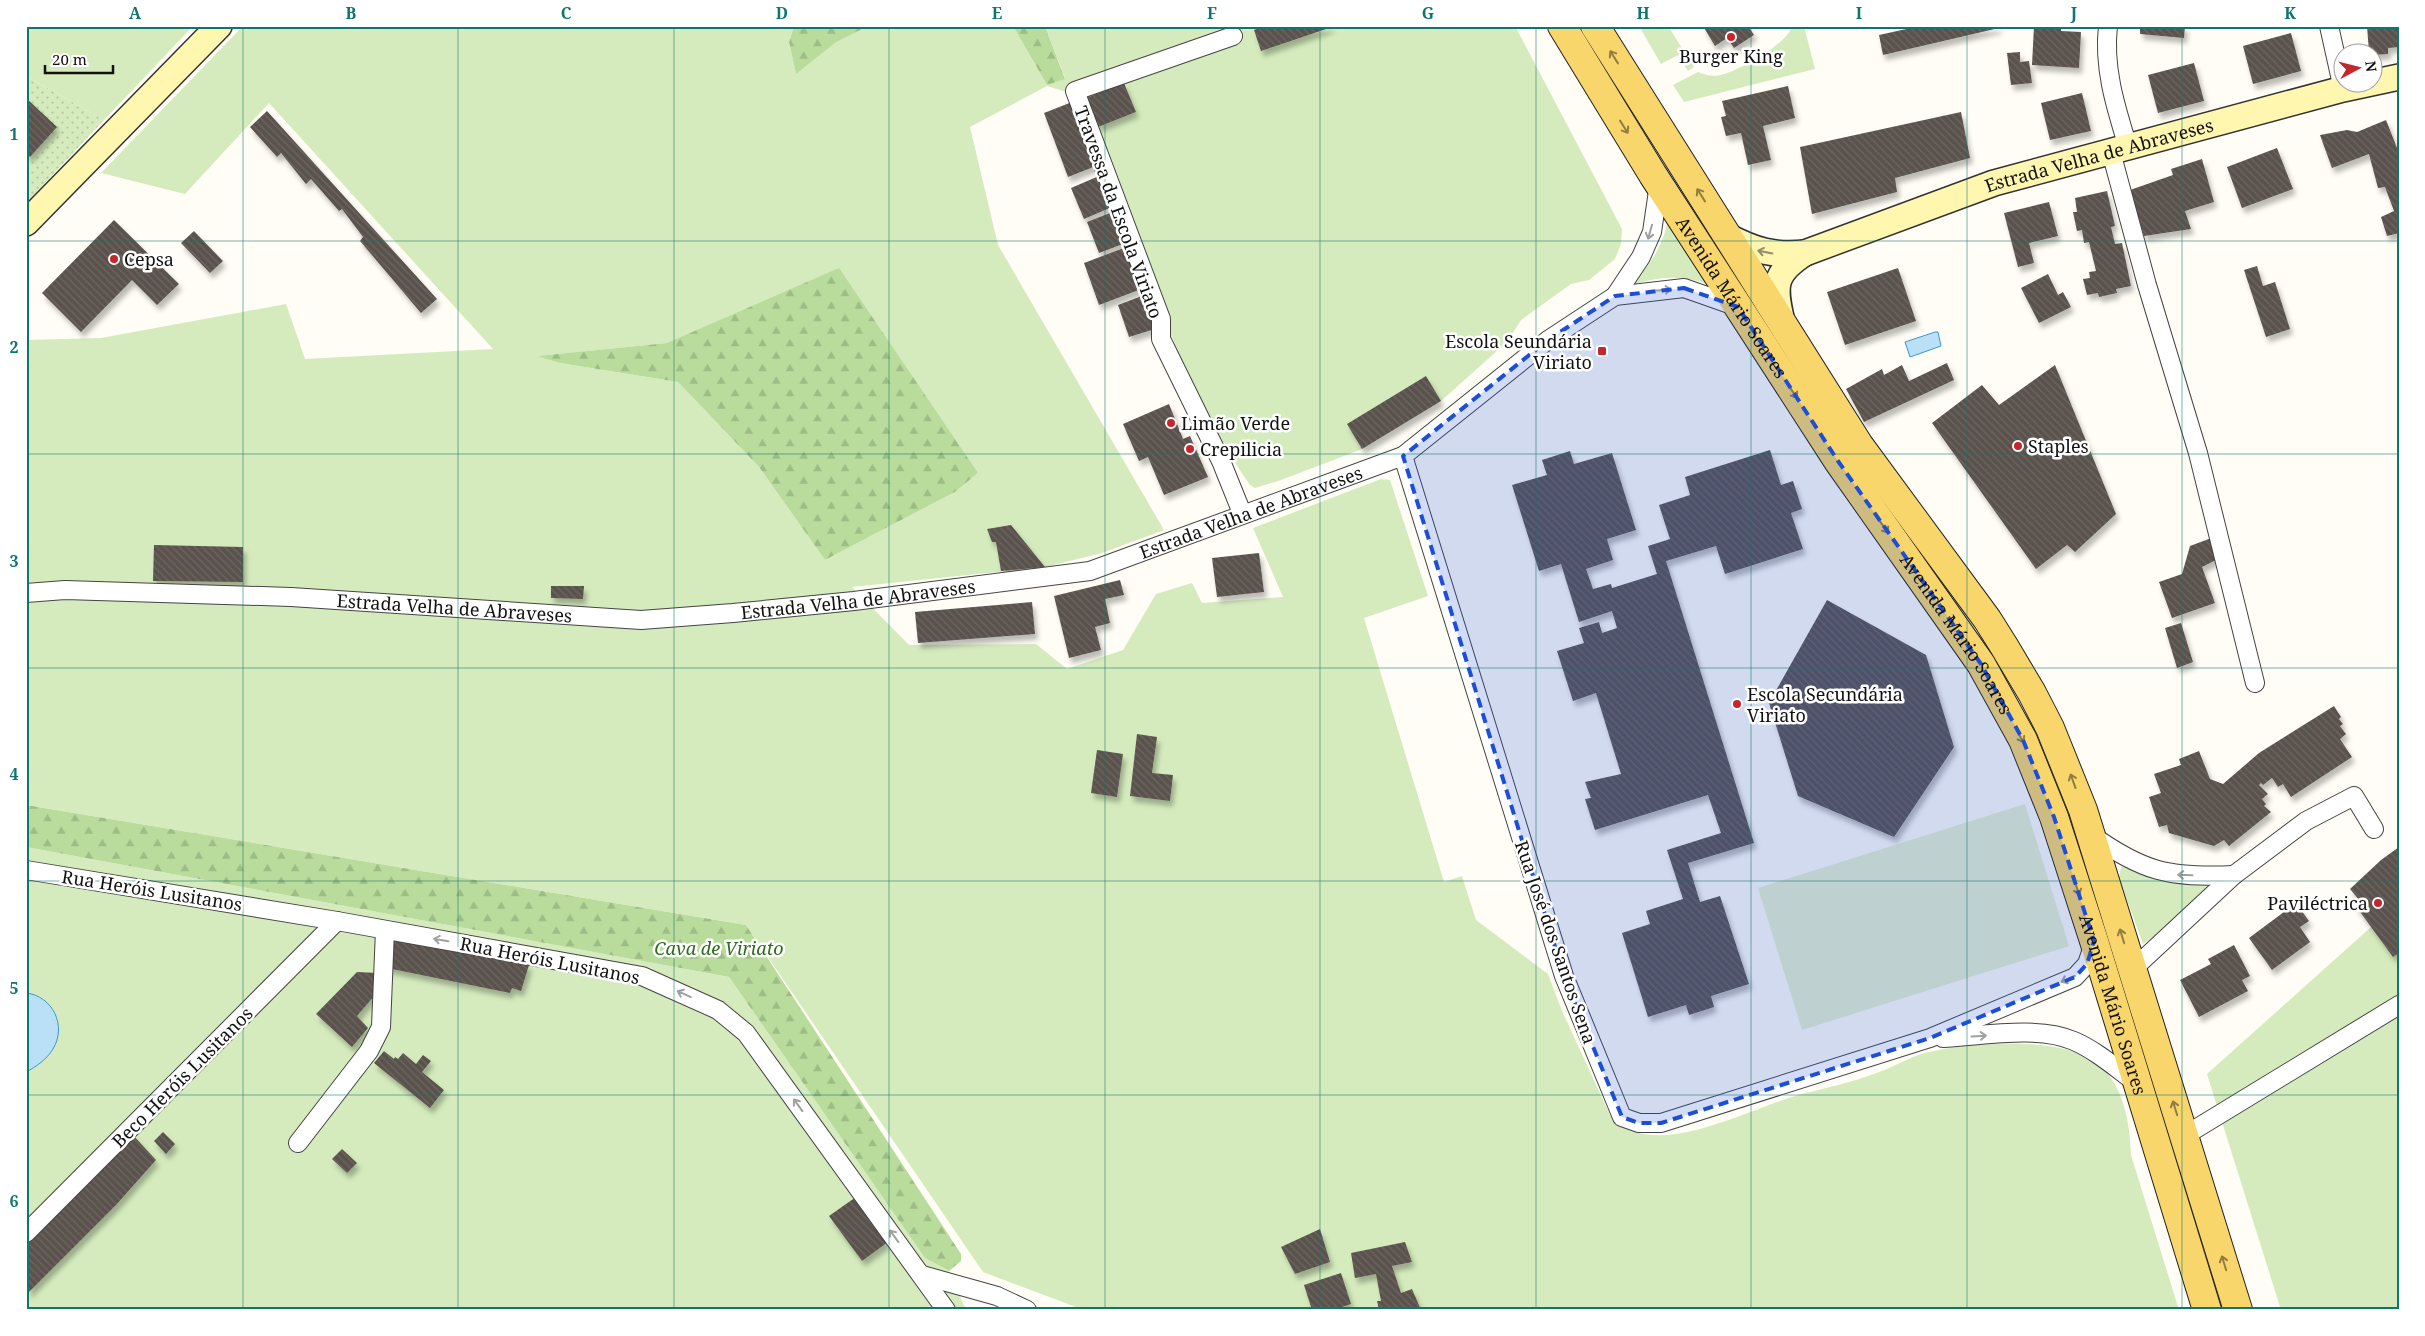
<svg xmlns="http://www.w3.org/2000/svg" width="2425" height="1336" viewBox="0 0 2425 1336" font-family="'Noto Serif',serif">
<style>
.grass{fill:#d5ebbd;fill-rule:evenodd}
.forest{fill:url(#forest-firs)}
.garden{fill:url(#garden-dots)}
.pitch{fill:#e6f2cf}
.water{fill:#b9e0f7;stroke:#3f96cf}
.building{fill:url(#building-back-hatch);filter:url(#shadow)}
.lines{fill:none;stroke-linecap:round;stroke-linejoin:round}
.street-casing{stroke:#444;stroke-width:20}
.secondary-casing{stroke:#333;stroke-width:28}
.primary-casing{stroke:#222;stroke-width:30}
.street{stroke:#fff;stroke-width:18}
.secondary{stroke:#fff6b0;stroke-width:25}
.primary{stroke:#f9d66b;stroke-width:28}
.oneway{stroke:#917d42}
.oneway2{stroke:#a0a0a0}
.oneway3{stroke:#948f68}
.marked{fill:#1d4ed8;fill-opacity:0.2;stroke:#1d4ed8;stroke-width:4;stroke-dasharray:10 6;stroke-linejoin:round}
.grid{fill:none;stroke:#0f766e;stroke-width:1;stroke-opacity:0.55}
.poi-dot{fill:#c4262e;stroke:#fff;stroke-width:2}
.labels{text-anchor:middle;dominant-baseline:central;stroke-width:5;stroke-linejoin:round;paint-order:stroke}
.poi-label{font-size:18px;fill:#111;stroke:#fff;text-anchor:start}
.street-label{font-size:18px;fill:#111;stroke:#fff}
.park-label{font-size:18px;font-style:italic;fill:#2f6b1f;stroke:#fff}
.neatline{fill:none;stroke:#0f766e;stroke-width:2}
.grid-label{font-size:16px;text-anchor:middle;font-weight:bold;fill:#0f766e}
</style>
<defs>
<pattern id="forest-firs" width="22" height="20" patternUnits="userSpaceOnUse" patternTransform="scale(1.25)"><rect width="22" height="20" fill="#b9dc9c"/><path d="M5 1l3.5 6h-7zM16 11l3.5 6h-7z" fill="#9ebc85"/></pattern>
<pattern id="garden-dots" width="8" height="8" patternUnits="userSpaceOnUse" patternTransform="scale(1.25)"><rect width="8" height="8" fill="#d5ebbd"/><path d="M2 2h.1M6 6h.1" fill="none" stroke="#b6c8a1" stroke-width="1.8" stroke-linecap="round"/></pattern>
<pattern id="building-back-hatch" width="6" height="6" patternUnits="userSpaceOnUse" patternTransform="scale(1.25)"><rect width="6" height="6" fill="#5a524d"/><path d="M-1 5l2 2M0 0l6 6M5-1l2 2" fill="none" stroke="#6d6662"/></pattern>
<filter id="shadow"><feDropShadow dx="3" dy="5.5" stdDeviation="2.5" flood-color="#0004"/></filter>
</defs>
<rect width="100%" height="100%" fill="#fffdf5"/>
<g class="grass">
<path d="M26 26H193L104 120 26 76Z"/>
<path d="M243 26H794L789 42 796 73 835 43 868 26H1013L1047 85 1065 78 1045 26H1515L1622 229 1621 244 1615 259 1589 280 1571 284 1521 320 1507 342 1441 401 1362 449 1281 480 1255 488 1250 485C1183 389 1145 265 1104 157L1098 127 1136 112 1124 83 1086 98 1047 86 970 127 998 245 1164 530 1102 553 1045 567 852 587 909 645 1036 644 1067 669 1123 650 1156 594 1192 583 1202 603 1283 597 1253 528 1381 479 1390 480 1428 596 1364 618 1444 882 1462 876 1476 920 1548 974 1562 1011 1610 1115C1623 1128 1635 1134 1653 1135 1696 1138 1753 1109 1795 1096 1823 1088 1852 1083 1879 1072 1894 1067 1909 1057 1925 1053 1968 1042 2062 1035 2098 1064 2124 1085 2130 1124 2131 1155L2179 1310H1084L983 1272 746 925 26 805V340L101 338 286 304 305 359 493 349 269 103 185 194 101 173ZM667 343 978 473 955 492 825 560 759 467 678 382 560 363 538 356Z"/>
<path d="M1639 26H1668L1694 67 1688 71 1678 55 1661 64Z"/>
<path d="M1792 26H1804L1815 69 1684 102 1673 85 1698 72C1706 75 1712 77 1721 75 1737 72 1789 43 1792 26Z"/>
<path d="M1668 220 1707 284C1680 274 1656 277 1629 286 1649 267 1662 249 1668 220Z"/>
<path d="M26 847 729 977 925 1258 949 1271 966 1310H26Z"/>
<path d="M2126 866C2156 882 2175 885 2209 884V890L2168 927 2143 944 2119 878 2121 867Z"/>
<path d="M2399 902V1310H2281L2207 1074Z"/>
</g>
<g class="forest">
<path d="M794 26H868L835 43 796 74 789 42Z"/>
<path d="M1013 26H1045L1065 79 1047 85Z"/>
<path d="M839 268 978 473 955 492 825 560 759 467 678 382 560 363 537 356 667 343Z"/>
<path d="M26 805 746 925 961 1254V1261L949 1271 925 1258 729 977 26 847Z"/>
</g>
<path class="garden" d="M26 76 104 120 26 203Z"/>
<path class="pitch" d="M2025 804 2069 946 1802 1030 1758 888Z"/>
<g class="water">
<path d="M1935 332H1938L1941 346 1910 357 1905 342Z"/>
<path d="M26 993C53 996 67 1026 53 1049 47 1059 36 1067 26 1072Z"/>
</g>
<g class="building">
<path d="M1265 26H1332V27L1261 51 1254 30Z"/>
<path d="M1703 26H1748L1754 35 1734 48 1727 38 1715 46Z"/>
<path d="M1920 26H1999V28L1883 55 1879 35Z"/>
<path d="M2034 26H2061V31L2081 32 2079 68 2032 65Z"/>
<path d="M2140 26H2185L2184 38 2140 34Z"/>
<path d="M2367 26H2399V47L2388 48V54L2372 55V52H2369Z"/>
<path d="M2291 33 2301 71 2253 84 2243 46Z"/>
<path d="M2020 52V62L2029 61 2032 83 2011 85 2007 53Z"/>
<path d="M2194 63 2204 101 2158 113 2148 75Z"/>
<path d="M1124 83 1136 112 1098 127 1086 98Z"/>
<path d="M1788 86 1795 118 1763 126 1771 160 1748 165 1741 133 1726 136 1721 117 1726 116 1722 101Z"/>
<path d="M2082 93 2091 131 2050 140 2041 103Z"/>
<path d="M26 98 57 127 30 157 26 154Z"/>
<path d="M1072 102 1096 166 1068 177 1044 113Z"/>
<path d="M267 111 437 299 421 313 360 241 363 237 342 209 339 211 311 179 306 184 281 153 277 157 250 127Z"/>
<path d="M1961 112 1970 158 1895 178 1897 192 1812 214 1800 147Z"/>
<path d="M2386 120 2399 153V233L2387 236 2381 217 2394 211 2385 187 2378 188 2369 154 2332 168 2320 135 2347 130 2357 132Z"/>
<path d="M2277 148 2293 189 2242 208 2227 167Z"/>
<path d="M2202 159 2214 202 2185 211 2191 229 2144 236 2130 190 2173 175 2171 169Z"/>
<path d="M1099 176 1112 207 1084 219 1071 188Z"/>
<path d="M2107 191 2115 226 2111 227 2115 244 2122 243 2131 286 2116 289 2117 293 2099 297 2098 293 2087 295 2083 279 2090 278 2089 272 2096 271 2089 242 2084 243 2082 230 2077 231 2073 212H2077L2075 198Z"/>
<path d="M2049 202 2058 236 2029 243 2034 263 2018 267 2004 213Z"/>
<path d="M1115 211 1128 242 1099 253 1087 222Z"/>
<path d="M114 220 179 284 157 305 132 280 81 332 42 293Z"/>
<path d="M194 231 223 261 210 273 181 243Z"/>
<path d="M1129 246 1144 288 1099 305 1084 263Z"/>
<path d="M2257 266 2263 286 2275 282 2290 329 2266 337 2244 270Z"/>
<path d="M1898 268 1916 321 1845 345 1827 292Z"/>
<path d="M2048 274 2058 295 2063 292 2071 307 2039 323 2021 288Z"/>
<path d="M1147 294 1158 328 1129 337 1118 305Z"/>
<path d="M1947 363 1954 380 1864 422 1846 389 1882 369 1884 375 1902 365 1909 381Z"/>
<path d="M2055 365 2116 514 2075 552 2067 545 2036 569 1932 423 1982 385 1999 405Z"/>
<path d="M1426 376 1441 401 1362 449 1347 424Z"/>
<path d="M1169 404 1183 439 1190 436 1208 477 1164 495 1148 457 1139 461 1123 424Z"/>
<path d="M1770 450 1781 485 1793 481 1802 509 1791 513 1803 549 1725 574 1716 546 1666 561 1754 843 1688 863 1700 902 1720 896 1749 984 1711 996 1714 1007 1689 1015 1686 1005 1648 1017 1622 933 1650 924 1646 911 1683 899 1667 850 1721 833 1708 795 1595 830 1585 799 1591 798 1585 782 1621 774 1596 693 1573 701 1557 651 1584 643 1579 628 1599 622 1602 633 1617 628 1612 611 1579 622 1561 564 1539 571 1512 485 1547 475 1542 460 1570 451 1574 464 1612 453 1636 530 1607 539 1613 560 1586 569 1593 589 1611 584 1612 588 1657 574 1648 546 1670 539 1659 505 1690 495 1685 477Z"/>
<path d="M1011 525 1045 567 1001 571 996 542H992L987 529Z"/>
<path d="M2214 537 2218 559 2202 567 2215 603 2172 618 2159 582 2182 574 2190 546Z"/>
<path d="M154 545 243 547V582L153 581Z"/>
<path d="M1259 553 1264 592 1217 597 1212 558Z"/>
<path d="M1120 580 1124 595 1105 599 1110 623 1095 627 1101 650 1069 658 1054 596Z"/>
<path d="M551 586H584L583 599 551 598Z"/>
<path d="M1827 600 1926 655 1954 747 1894 837 1798 796 1769 703Z"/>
<path d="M1032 602 1035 634 918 643 915 612Z"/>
<path d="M2181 623 2193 662 2177 668 2165 628Z"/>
<path d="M2334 706 2341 717 2339 719 2343 724 2340 726 2346 734 2340 739 2352 757 2291 797 2283 784 2278 787 2272 778 2263 785 2261 783 2259 785 2268 794 2262 799 2266 804 2264 806 2271 812 2229 846 2224 840 2214 846 2169 833 2167 825 2159 827 2149 797 2161 793 2154 774 2181 765 2179 759 2199 751 2210 779 2223 784 2259 753Z"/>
<path d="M1137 734 1157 737 1152 773 1173 775 1170 801 1130 796Z"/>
<path d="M1097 750 1123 754 1117 797 1091 793Z"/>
<path d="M2399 847V953L2393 957 2355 905 2360 901 2350 889 2381 860Z"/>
<path d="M2296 903 2309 921 2300 927 2310 942 2272 970 2249 938Z"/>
<path d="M394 937 517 961 529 965 521 991 512 988 510 993 387 968Z"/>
<path d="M2234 945 2250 976 2242 980 2248 991 2199 1017 2180 980 2211 964 2208 959Z"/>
<path d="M357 972 378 973 375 995 357 1016 368 1028 352 1047 316 1014Z"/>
<path d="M384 1051 394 1059 395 1057 398 1059 403 1053 416 1064 423 1055 431 1061 422 1072 444 1090 430 1108 374 1063Z"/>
<path d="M163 1132 175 1144 166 1154 154 1141Z"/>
<path d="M132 1134 156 1160 116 1205 28 1293 26 1240 88 1181 94 1179 93 1172Z"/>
<path d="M342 1149 357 1163 347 1173 332 1159Z"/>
<path d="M856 1197 888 1242 862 1261 829 1216Z"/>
<path d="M1320 1229 1330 1262 1295 1274 1281 1247Z"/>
<path d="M1405 1242 1412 1262 1392 1266 1401 1293 1412 1289 1421 1310H1379L1377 1301H1381L1376 1274 1355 1278 1351 1253Z"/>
<path d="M1341 1273 1351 1304 1333 1310H1312L1304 1285Z"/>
</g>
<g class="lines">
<defs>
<g id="street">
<path d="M2108 26C2103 68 2116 108 2128 147"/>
<path d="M2329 26 2343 89"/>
<path d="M1233 36 1075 91 1161 319V339L1221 461 1242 513"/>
<path d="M2111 152 2147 285 2198 453 2255 683"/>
<path d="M1615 296 1641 257 1652 232 1659 184"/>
<path d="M1403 456 1564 976 1622 1117 1639 1123H1661L1930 1038 2075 977 2087 964 2094 943"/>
<path id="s1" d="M26 593 65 590 291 597 641 620 733 613 854 601 1090 571 1403 456 1548 340 1615 296 1684 288 1738 307"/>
<path d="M2090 834C2143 872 2169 878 2234 875"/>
<path d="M26 870 337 921 642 976 718 1010 746 1033 946 1310"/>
<path d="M2133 969 2234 875 2306 821 2354 796 2374 829"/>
<path d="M1943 1038C1981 1036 2039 1025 2074 1041 2097 1051 2117 1069 2138 1084"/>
<path d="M2184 1136 2399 1005"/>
<path d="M298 1143 369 1051 381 1027 385 930"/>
<path d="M26 1233 337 921"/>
<path d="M922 1275 997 1296 1027 1310"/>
</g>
<g id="secondary">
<path d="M26 223 219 26"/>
<path d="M1727 236C1756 251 1773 256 1805 253"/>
<path id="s2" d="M1782 322C1774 287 1772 274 1805 253L1994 183 2343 89 2399 77"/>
</g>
<g id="primary">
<path id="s3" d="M1562 26 1653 175 1838 461 1981 664 2023 740 2054 817 2094 941 2207 1310"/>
<path d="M1595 26 1859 445 1987 619 2004 646 2032 693 2050 728 2083 810 2238 1310"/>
</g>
</defs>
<use href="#street" class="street-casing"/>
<use href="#secondary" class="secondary-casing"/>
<use href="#primary" class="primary-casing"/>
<use href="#street" class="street"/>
<use href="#secondary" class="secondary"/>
<use href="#primary" class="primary"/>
</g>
<defs><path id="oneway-shaft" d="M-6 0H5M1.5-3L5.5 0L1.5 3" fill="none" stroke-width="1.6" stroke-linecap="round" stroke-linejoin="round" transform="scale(1.25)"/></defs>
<g class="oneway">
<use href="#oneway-shaft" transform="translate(1614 57) rotate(-122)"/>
<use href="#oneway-shaft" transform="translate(1624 127) rotate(58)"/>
<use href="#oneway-shaft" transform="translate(1701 195) rotate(-122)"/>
<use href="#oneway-shaft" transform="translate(1793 392) rotate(57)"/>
<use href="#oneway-shaft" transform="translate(1884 527) rotate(55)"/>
<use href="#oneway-shaft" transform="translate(2020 736) rotate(62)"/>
<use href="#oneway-shaft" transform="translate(2073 781) rotate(-110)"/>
<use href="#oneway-shaft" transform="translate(2077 888) rotate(72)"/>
<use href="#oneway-shaft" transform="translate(2122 936) rotate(-107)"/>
<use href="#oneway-shaft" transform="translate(2175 1108) rotate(-107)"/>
<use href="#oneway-shaft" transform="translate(2224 1263) rotate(-107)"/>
</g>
<g class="oneway2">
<use href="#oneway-shaft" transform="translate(1650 232) rotate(106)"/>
<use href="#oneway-shaft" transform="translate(1664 290) rotate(-4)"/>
<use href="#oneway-shaft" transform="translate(2185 875) rotate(-178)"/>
<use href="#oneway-shaft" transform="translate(441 940) rotate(-170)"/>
<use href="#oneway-shaft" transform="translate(2068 979) rotate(156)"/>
<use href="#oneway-shaft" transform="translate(684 994) rotate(-156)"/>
<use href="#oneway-shaft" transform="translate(1979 1036) rotate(-3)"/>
<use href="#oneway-shaft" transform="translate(798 1105) rotate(-126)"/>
<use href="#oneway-shaft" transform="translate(894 1236) rotate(-126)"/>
</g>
<use class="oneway3" href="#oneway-shaft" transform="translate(1765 252) rotate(-168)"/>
<path class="marked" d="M1684 288 1738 307 1838 461 1981 664 2023 740 2054 817 2094 941 2087 964 2075 977 1930 1038 1661 1123H1639L1622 1117 1564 976 1403 456 1548 340 1615 296Z"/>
<path class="grid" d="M243 26V1310M458 26V1310M674 26V1310M889 26V1310M1105 26V1310M1320 26V1310M1536 26V1310M1751 26V1310M1967 26V1310M2182 26V1310M26 241H2399M26 454H2399M26 668H2399M26 881H2399M26 1095H2399"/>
<g class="poi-dot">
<circle cx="1731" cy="37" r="5"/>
<circle cx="114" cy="259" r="5"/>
<rect x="1597" y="346" width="10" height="10" rx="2.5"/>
<circle cx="1171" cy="423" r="5"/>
<circle cx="2018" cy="446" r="5"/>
<circle cx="1190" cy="449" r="5"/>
<circle cx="1737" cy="704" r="5"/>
<circle cx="2378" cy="903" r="5"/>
</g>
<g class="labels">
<g class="poi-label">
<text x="1731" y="56" text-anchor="middle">Burger King</text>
<text x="124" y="259">Cepsa</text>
<text x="1592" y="341" text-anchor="end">Escola Seundária<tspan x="1592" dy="21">Viriato</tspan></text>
<text x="1181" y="423">Limão Verde</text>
<text x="2028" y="446">Staples</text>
<text x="1200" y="449">Crepilicia</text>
<text x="1747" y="694">Escola Secundária<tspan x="1747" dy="21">Viriato</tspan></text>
<text x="2368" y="903" text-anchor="end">Paviléctrica</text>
</g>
<g class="street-label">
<text stroke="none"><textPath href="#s2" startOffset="391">Estrada Velha de Abraveses</textPath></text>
<text transform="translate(1119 212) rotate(70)">Travessa da Escola Viriato</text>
<text stroke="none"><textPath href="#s3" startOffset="320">Avenida Mário Soares</textPath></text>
<text stroke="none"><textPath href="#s1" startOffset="1239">Estrada Velha de Abraveses</textPath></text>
<text stroke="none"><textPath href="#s1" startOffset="834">Estrada Velha de Abraveses</textPath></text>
<text stroke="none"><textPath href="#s1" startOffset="429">Estrada Velha de Abraveses</textPath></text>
<text stroke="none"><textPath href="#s3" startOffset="725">Avenida Mário Soares</textPath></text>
<text transform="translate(152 890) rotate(9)">Rua Heróis Lusitanos</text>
<text transform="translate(1556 942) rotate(71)">Rua José dos Santos Sena</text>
<text transform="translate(550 960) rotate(11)">Rua Heróis Lusitanos</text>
<text stroke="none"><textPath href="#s3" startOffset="1130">Avenida Mário Soares</textPath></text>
<text transform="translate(182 1077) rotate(-45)">Beco Heróis Lusitanos</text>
</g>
<g class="park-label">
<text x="719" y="948">Cava de Viriato</text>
</g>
</g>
<rect width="2425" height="1336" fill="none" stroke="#ffffff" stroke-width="55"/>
<g transform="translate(2358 68) rotate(83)"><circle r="24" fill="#ffffff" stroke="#a0a0a0"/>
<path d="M0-4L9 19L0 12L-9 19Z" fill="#c4262e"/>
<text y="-8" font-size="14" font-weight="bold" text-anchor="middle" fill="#111111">N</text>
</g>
<path d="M45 65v8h68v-8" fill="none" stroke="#111111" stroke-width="2.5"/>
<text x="52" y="65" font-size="15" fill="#111111" stroke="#ffffff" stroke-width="4" paint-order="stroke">20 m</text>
<rect x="28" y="28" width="2370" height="1280" class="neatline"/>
<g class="grid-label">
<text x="135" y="19">A</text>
<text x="351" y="19">B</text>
<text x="566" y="19">C</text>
<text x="782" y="19">D</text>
<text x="997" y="19">E</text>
<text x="1212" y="19">F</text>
<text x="1428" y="19">G</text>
<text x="1643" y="19">H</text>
<text x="1859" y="19">I</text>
<text x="2074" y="19">J</text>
<text x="2290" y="19">K</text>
<text x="14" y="140">1</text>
<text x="14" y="353">2</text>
<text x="14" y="567">3</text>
<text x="14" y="780">4</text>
<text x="14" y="994">5</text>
<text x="14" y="1207">6</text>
</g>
</svg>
